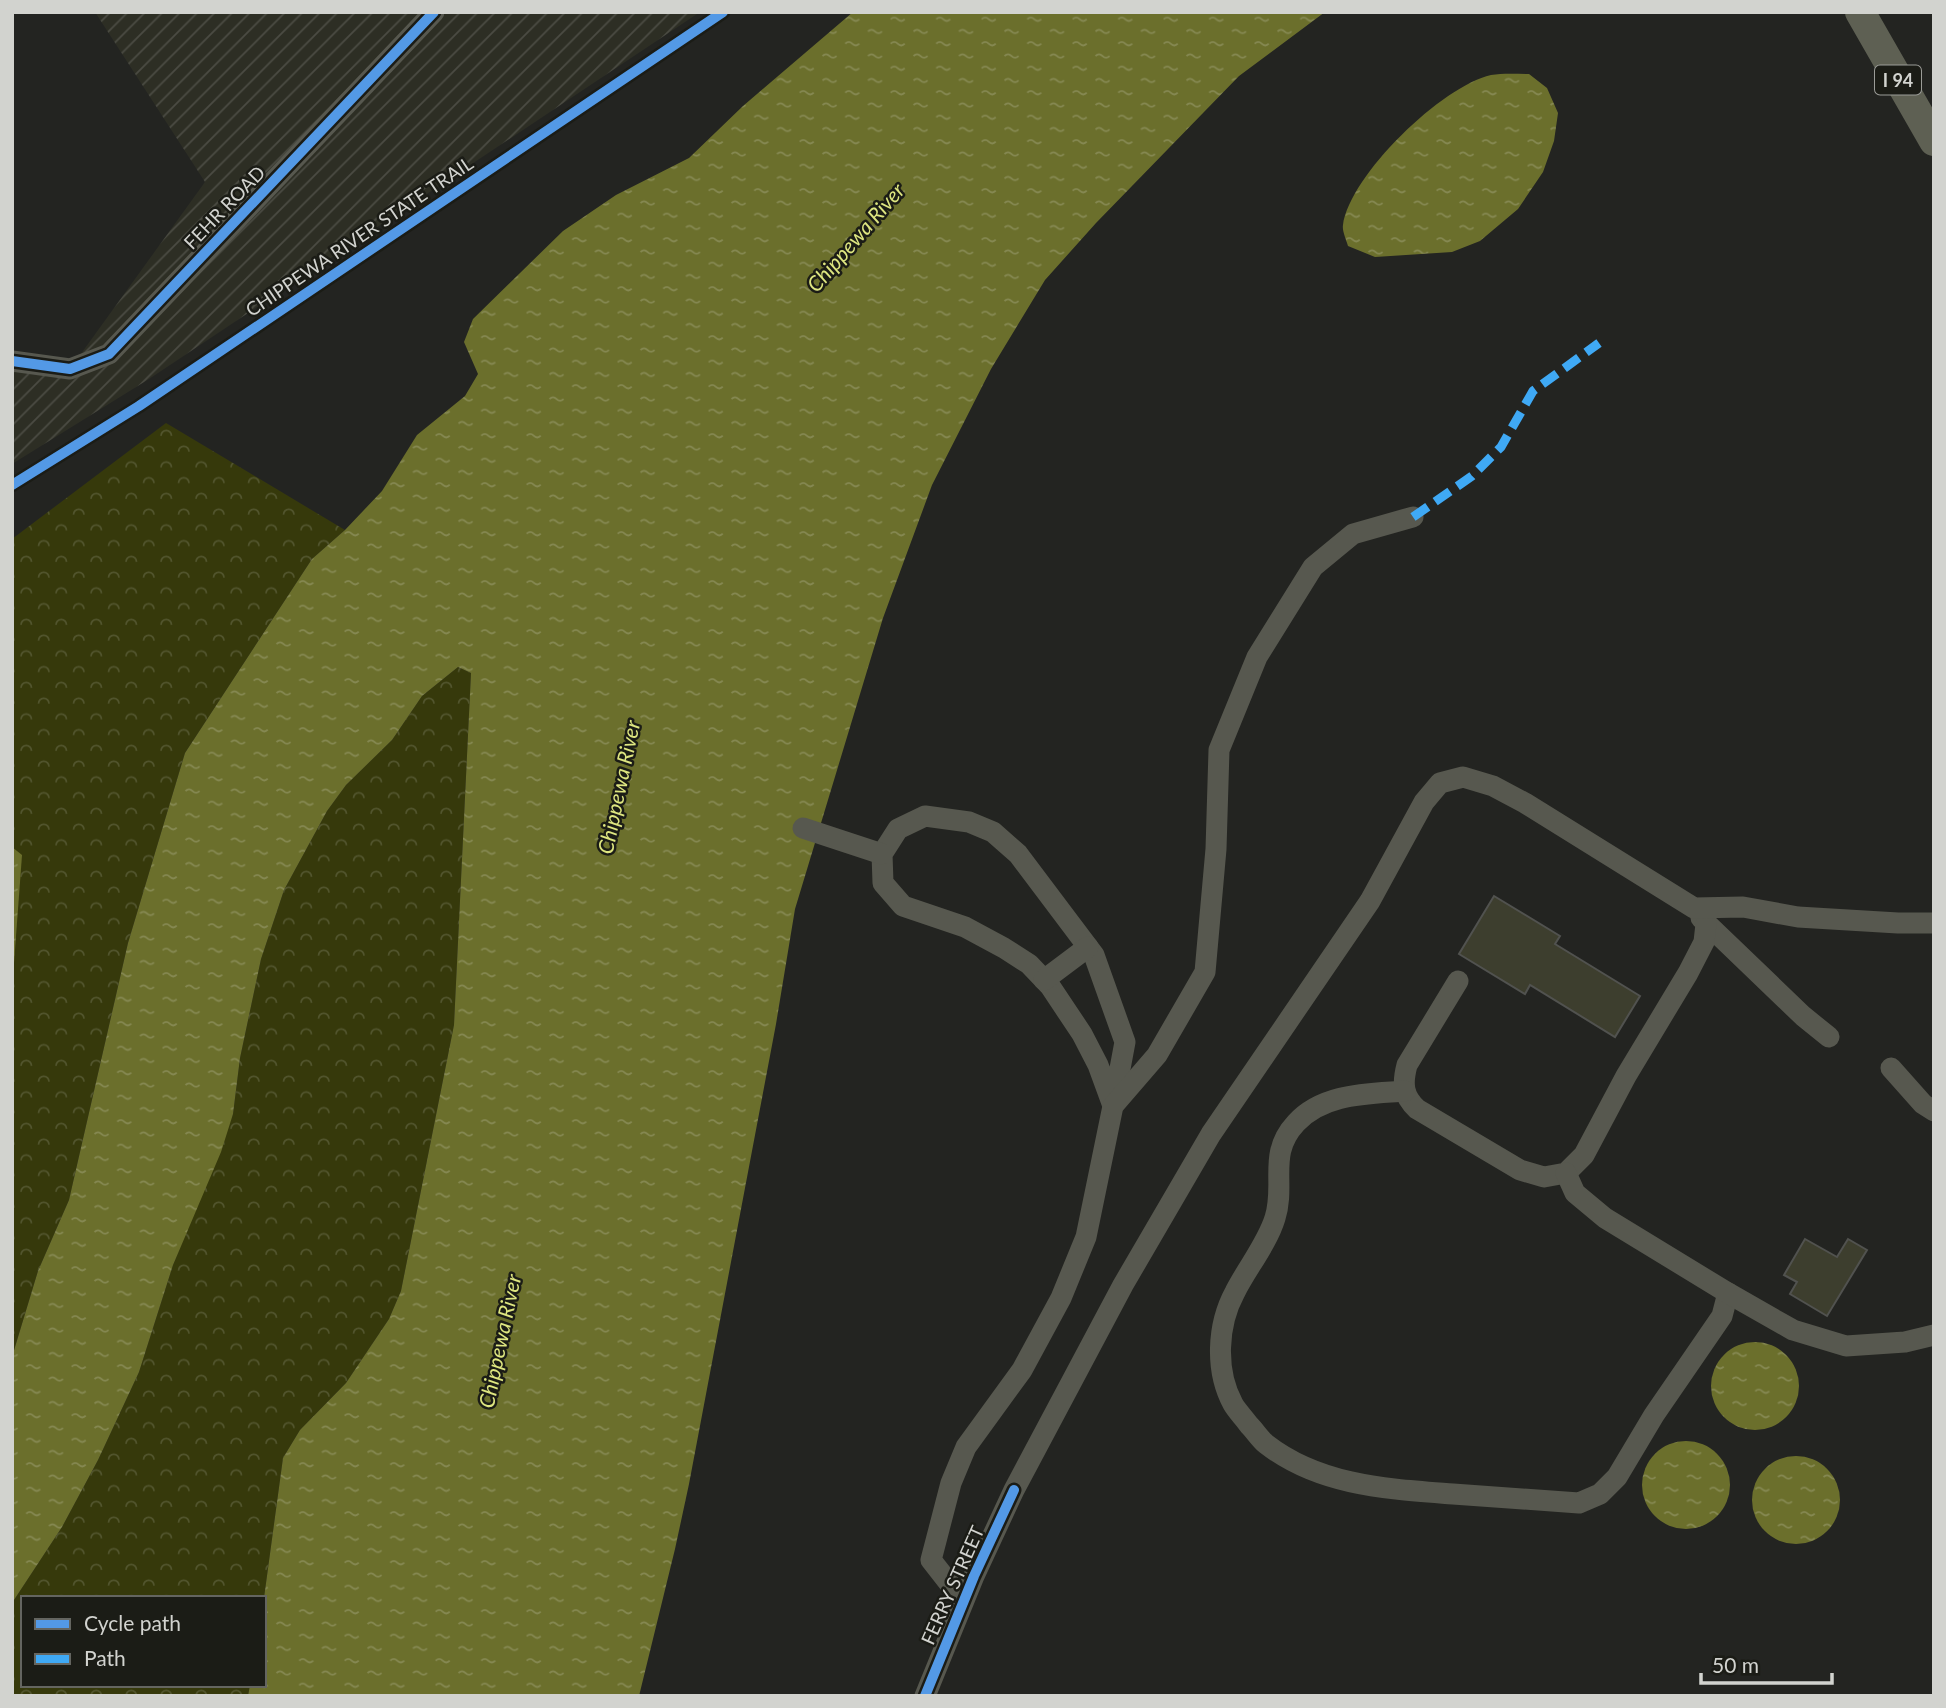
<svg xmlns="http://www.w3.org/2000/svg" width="1946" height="1708" viewBox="0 0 1946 1708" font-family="Lato,sans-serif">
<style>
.industrial{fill:url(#industrial-furrows)}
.forest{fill:url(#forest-crowns)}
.water{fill:url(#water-ripples)}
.building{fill:#3d3e2e;stroke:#51524f;stroke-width:2}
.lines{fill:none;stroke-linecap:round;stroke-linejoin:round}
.minor{stroke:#57584f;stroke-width:21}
.highway{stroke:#5e6053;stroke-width:30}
.quiet{stroke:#3fa9f5;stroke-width:9;stroke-dasharray:18 9;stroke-linecap:butt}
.cycleway-casing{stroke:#1b1c16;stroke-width:15}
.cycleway{stroke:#5399e6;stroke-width:10}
.labels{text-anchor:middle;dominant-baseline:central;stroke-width:5;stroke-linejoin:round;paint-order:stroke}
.shield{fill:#1b1c16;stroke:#9b9c98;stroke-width:2}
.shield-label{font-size:18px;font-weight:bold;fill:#d2d3cf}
.street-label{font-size:19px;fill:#d2d3cf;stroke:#1b1c16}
.water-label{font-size:21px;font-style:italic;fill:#dee680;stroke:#1b1c16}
</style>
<defs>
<pattern id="industrial-furrows" width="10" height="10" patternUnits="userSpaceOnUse" patternTransform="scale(1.75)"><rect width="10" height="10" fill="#2d2e24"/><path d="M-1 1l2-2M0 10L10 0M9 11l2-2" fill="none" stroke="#4b4b43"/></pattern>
<pattern id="forest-crowns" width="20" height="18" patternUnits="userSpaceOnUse" patternTransform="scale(1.75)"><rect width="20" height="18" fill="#36390b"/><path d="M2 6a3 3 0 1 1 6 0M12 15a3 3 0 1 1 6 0" fill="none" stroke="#52552e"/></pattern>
<pattern id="water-ripples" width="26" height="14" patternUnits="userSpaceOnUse" patternTransform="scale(1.75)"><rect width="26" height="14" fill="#6b6f2c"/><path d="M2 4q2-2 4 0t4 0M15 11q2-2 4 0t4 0" fill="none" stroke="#868953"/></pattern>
</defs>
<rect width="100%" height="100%" fill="#232421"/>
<path class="industrial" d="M95 12H700L149 379 12 464V361L70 369 205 182Z"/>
<g class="forest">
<path d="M166 423 345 530 312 559 185 753 128 943 69 1200 38 1271 12 1357V539Z"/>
<path d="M458 667 471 673 454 1025 401 1291 389 1319 346 1383 300 1430 283 1458 264 1598H23V1685H250L248 1696H12V1603L62 1527 98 1460 139 1372 173 1265 233 1114 240 1058 261 959 284 890 327 811 346 785 392 740 422 696Z"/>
</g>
<g class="water">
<path d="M853 12H1325L1239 76 1096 223 1045 280 991 369 932 485 883 618 795 909 776 1024 689 1484 675 1549 639 1696H248L250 1685H264V1598L283 1458 300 1430 346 1383 389 1319 401 1291 454 1025 471 673 458 667 422 696 392 740 346 785 327 811 284 890 261 959 240 1058 233 1114 221 1152 173 1265 139 1372 98 1460 62 1527 12 1603V1357L38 1271 69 1200 128 943 185 753 312 559 345 530 382 491 417 435 465 396 478 374 464 342 473 319 563 231 616 195 689 158 743 106Z"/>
<path d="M1529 74 1547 88 1558 113 1554 141 1543 172 1518 209 1480 241 1452 252 1375 257 1348 246C1346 239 1342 231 1343 225 1350 175 1442 86 1491 75 1503 73 1517 74 1529 74Z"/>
<path d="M12 847 22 855 12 990Z"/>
<circle cx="1755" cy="1386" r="44"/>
<circle cx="1686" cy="1485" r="44"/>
<circle cx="1796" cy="1500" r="44"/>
</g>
<g class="building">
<path d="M1494 896 1560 936 1555 944 1640 996 1615 1037 1530 985 1525 994 1459 954Z"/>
<path d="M1805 1239 1837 1257 1848 1239 1867 1250 1827 1316 1790 1294 1797 1282 1784 1275Z"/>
</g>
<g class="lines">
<g class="minor">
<path d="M12 361 70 369 109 354 434 12"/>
<path d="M925 816 969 822 993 832 1018 854 1094 955 1125 1042 1113 1106 1098 1065 1082 1034 1050 986 1029 964 1004 948 965 927 903 906 883 883 882 854 898 829Z"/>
<path d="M803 828 882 854"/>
<path d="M1701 918 1803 1016 1829 1037"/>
<path d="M1044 980 1088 947"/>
<path d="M1458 981 1407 1065C1402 1084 1403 1096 1417 1109L1520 1170 1544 1177 1566 1173 1584 1155 1626 1076 1688 973 1704 942 1706 924"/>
<path d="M1891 1068 1923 1104 1934 1111"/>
<path d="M1405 1091C1368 1094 1323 1093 1296 1123 1267 1154 1286 1183 1275 1218 1267 1244 1247 1268 1235 1292 1217 1325 1215 1371 1233 1404 1237 1411 1244 1418 1249 1425 1255 1431 1260 1439 1266 1444 1320 1486 1388 1489 1453 1494 1495 1497 1537 1500 1579 1503L1600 1494 1617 1477 1654 1415 1722 1316 1728 1293"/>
<path d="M1566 1173 1575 1193 1605 1218 1728 1293 1793 1330 1846 1346 1905 1342 1934 1335"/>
<path d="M963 1601 931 1560 951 1483 966 1447 1022 1370 1061 1298 1086 1237 1113 1106 1157 1055 1205 972 1216 849 1219 750 1257 657 1313 567 1353 534 1413 517"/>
<path d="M925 1696 974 1576 1014 1490 1123 1285 1211 1134 1370 901 1424 802 1440 783 1463 777 1493 786 1525 803 1694 908 1743 907 1798 917 1898 923H1934"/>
</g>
<path class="highway" d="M1860 12 1934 141"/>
<path class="quiet" d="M1413 517 1472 476 1501 447 1533 391 1599 343"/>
<defs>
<g id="cycleway">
<path d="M12 361 70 369 109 354 434 12"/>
<path d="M12 485 139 406 723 12"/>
<path d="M925 1696 974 1576 1014 1490"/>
</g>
</defs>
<use href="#cycleway" class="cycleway-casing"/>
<use href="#cycleway" class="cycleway"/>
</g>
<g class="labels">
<rect class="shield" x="1875" y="65.5" width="46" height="29" rx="5"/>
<g class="shield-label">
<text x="1898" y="80">I 94</text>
</g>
<g class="street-label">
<text transform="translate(224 207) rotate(-46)">FEHR ROAD</text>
<text transform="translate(359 236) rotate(-34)">CHIPPEWA RIVER STATE TRAIL</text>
<text transform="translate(952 1585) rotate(-66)">FERRY STREET</text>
</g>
<g class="water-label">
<text transform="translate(855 237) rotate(-49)">Chippewa River</text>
<text transform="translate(618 787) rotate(-78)">Chippewa River</text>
<text transform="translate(499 1341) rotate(-78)">Chippewa River</text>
</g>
</g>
<rect width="1946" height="1708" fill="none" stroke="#d2d3cf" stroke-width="28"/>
<rect x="21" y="1596" width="245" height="91" fill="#1b1c16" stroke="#646560" stroke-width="2"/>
<rect x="35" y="1619" width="35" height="10" fill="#5399e6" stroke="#646560" stroke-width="2"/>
<text x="84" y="1631" font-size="21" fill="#d2d3cf">Cycle path</text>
<rect x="35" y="1654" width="35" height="10" fill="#3fa9f5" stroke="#646560" stroke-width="2"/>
<text x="84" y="1666" font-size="21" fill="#d2d3cf">Path</text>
<path d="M1701 1673v10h131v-10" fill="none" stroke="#d2d3cf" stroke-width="3.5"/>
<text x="1712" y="1673" font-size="21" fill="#d2d3cf" stroke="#1b1c16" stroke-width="5" paint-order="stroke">50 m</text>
</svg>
